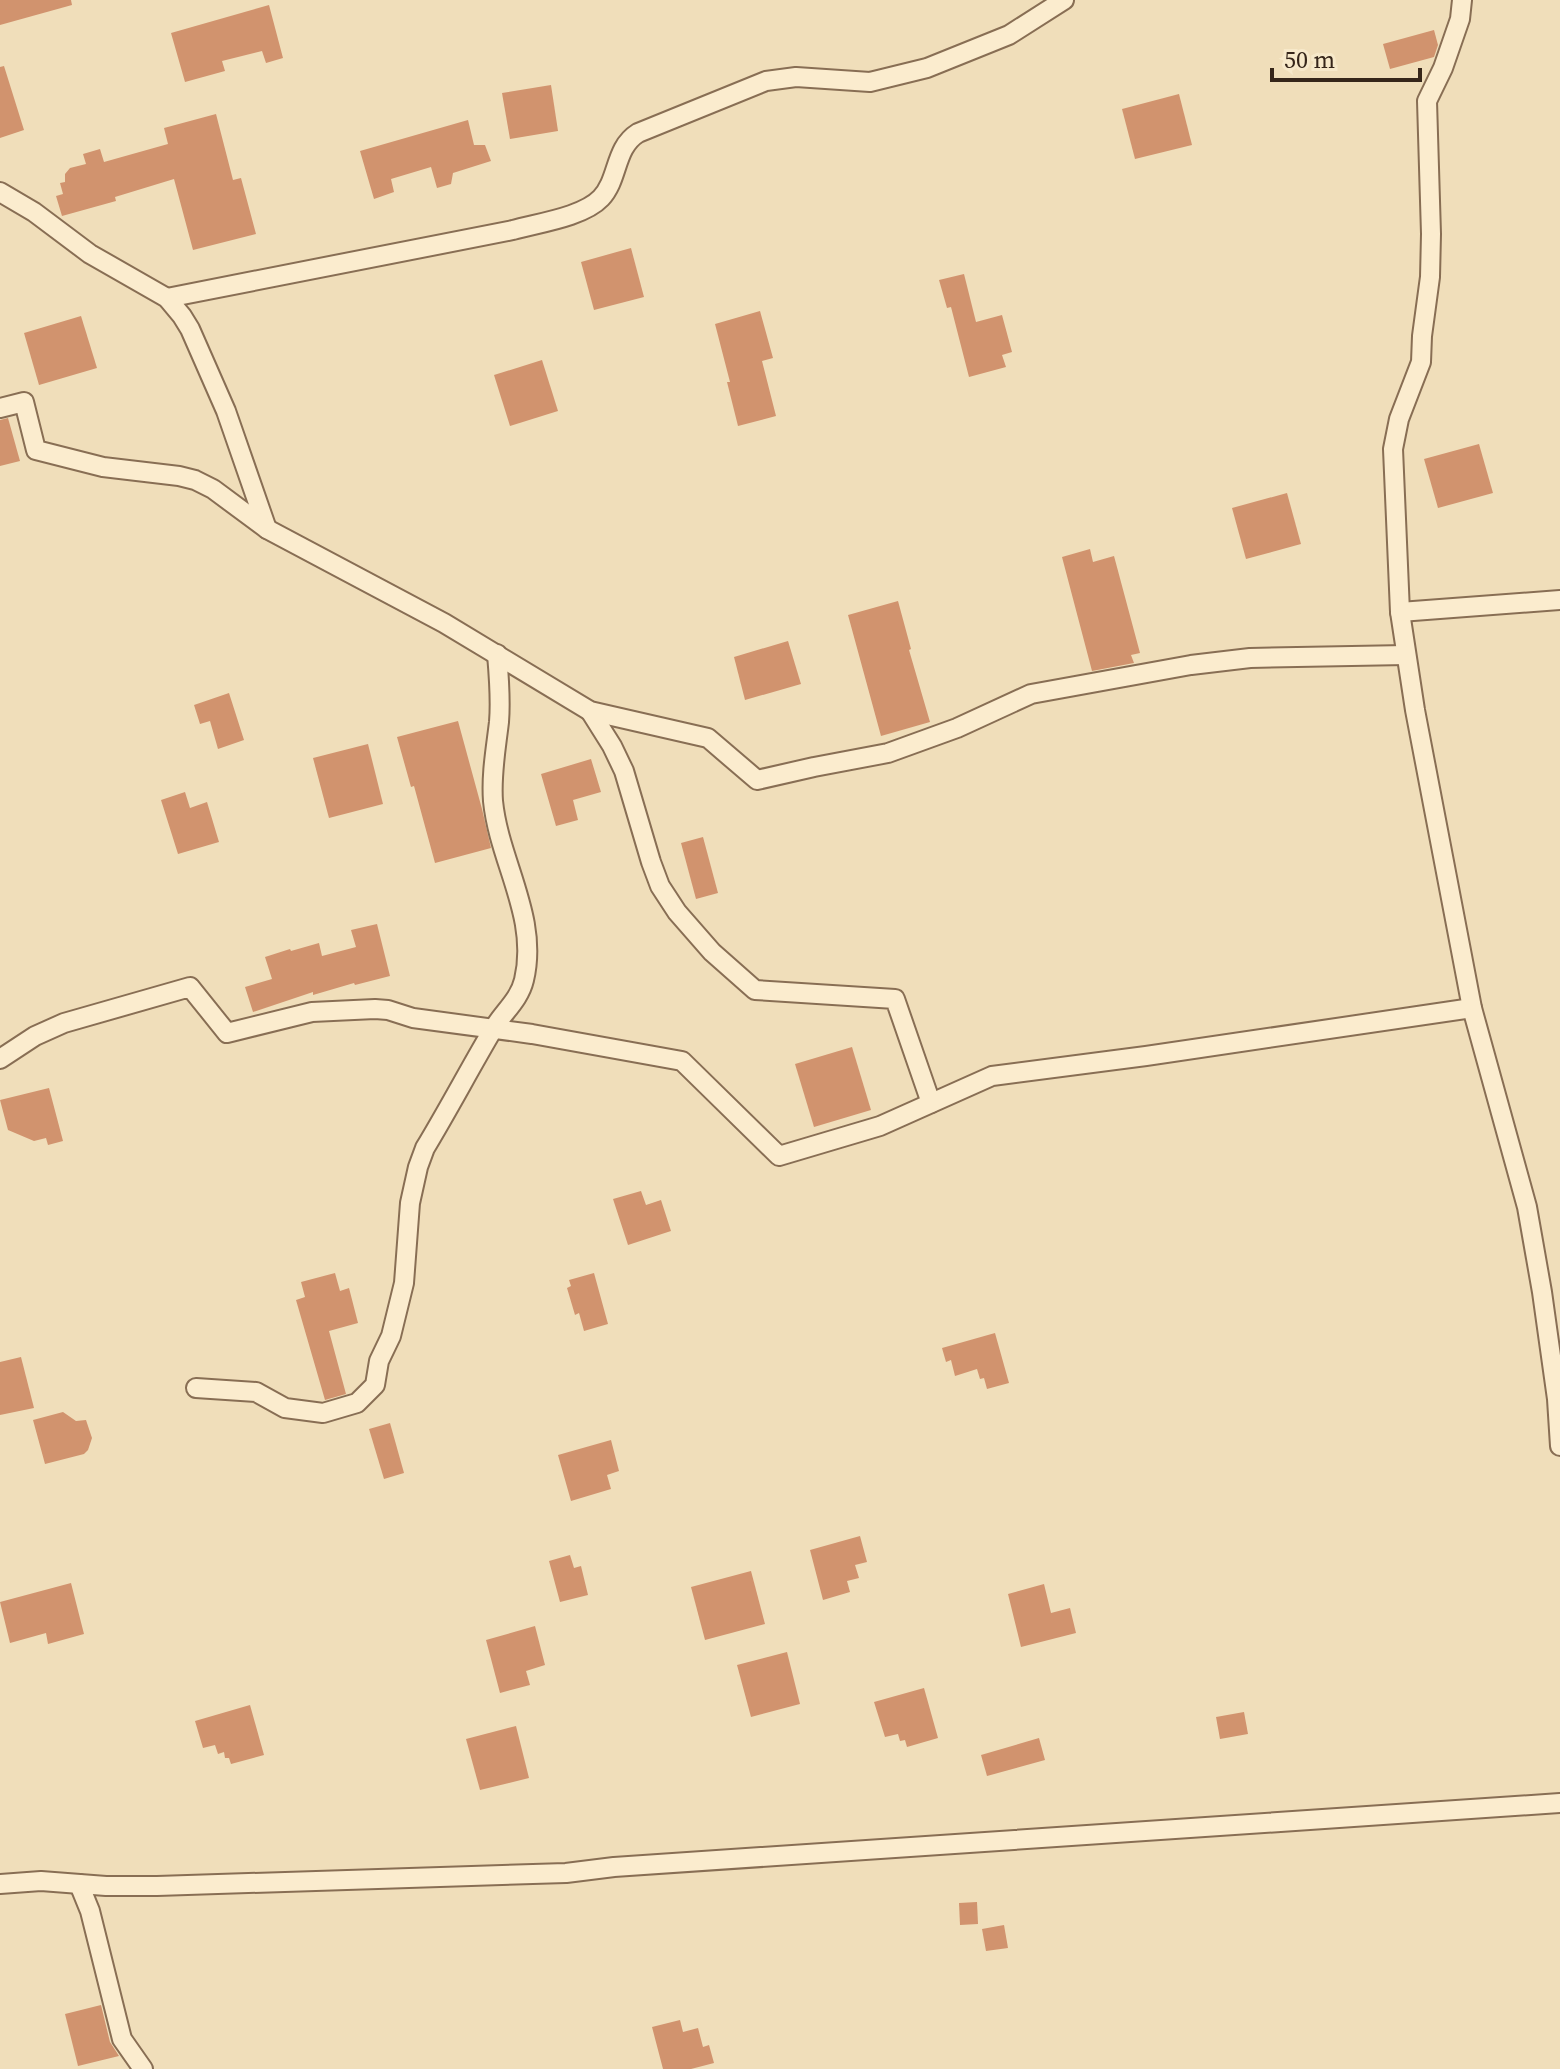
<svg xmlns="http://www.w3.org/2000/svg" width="1560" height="2069" viewBox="0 0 1560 2069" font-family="'Source Serif 4',serif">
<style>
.building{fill:#d1936e}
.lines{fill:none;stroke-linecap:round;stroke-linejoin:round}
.minor-casing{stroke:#886e54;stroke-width:22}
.minor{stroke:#fbecce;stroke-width:18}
</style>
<rect width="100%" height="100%" fill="#f0deba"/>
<g class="building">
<path d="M0 0H71L72 5 0 25Z"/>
<path d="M269 5 283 58 266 63 262 51 222 61 225 71 185 82 171 33Z"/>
<path d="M1434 30 1438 45 1434 57 1390 69 1383 44Z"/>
<path d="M4 66 24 130 0 138V67Z"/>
<path d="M551 85 558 131 510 139 502 93Z"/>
<path d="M1179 94 1192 145 1135 159 1122 109Z"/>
<path d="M216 114 233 180 241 178 256 234 193 250 174 179 115 197 116 201 62 216 56 196 63 194 60 183 65 182V174L70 168 86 164 83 154 100 149 104 162 168 144 164 128Z"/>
<path d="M468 120 474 145H485L491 161 453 173 451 184 437 188 431 167 391 179 394 192 374 199 360 151Z"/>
<path d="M631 248 644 297 594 310 581 262Z"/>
<path d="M964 274 976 322 1002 315 1012 352 1002 355 1006 367 969 377 951 307 947 308 939 280Z"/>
<path d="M760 311 773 358 762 361 776 416 738 426 727 382H730L715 324Z"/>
<path d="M81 316 97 368 39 385 24 333Z"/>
<path d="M542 360 558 411 510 426 494 375Z"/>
<path d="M8 418 20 461 0 466V420Z"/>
<path d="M1479 444 1493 493 1438 508 1424 459Z"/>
<path d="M1287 493 1301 544 1246 559 1232 508Z"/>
<path d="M1090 549 1093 562 1114 556 1140 653 1131 655 1134 663 1092 671 1062 557Z"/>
<path d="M898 601 911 649 909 650 930 722 881 736 848 615Z"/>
<path d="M788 641 801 684 745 700 734 657Z"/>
<path d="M229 693 244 740 218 749 210 721 200 724 194 705Z"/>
<path d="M458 721 482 809 491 848 435 863 414 786 411 787 397 737Z"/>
<path d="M368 744 383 804 329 818 313 758Z"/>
<path d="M591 759 601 792 573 800 578 820 556 826 541 774Z"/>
<path d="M185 792 190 808 207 802 219 842 178 854 161 800Z"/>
<path d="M703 837 718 893 696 899 681 843Z"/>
<path d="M377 924 390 976 355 985 354 983 313 995V992L253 1012 245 987 272 979 265 957 290 949 291 951 319 943 322 956 356 947 351 930Z"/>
<path d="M852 1047 871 1110 814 1127 795 1064Z"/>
<path d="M49 1088 63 1141 48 1145 46 1138 34 1141 8 1130 0 1100Z"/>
<path d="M641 1191 646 1205 661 1200 671 1231 628 1245 613 1199Z"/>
<path d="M335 1273 340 1291 349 1288 358 1323 329 1331 346 1394 325 1400 296 1300 305 1297 301 1282Z"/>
<path d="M594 1273 608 1324 584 1331 579 1313 575 1315 567 1288 571 1286 569 1280Z"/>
<path d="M995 1333 1009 1383 987 1389 984 1378 980 1379 977 1369 955 1376 951 1360 946 1362 942 1348Z"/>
<path d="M21 1357 34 1408 0 1415V1362Z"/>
<path d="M63 1412 76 1421 86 1420 92 1438 88 1450 84 1454 45 1464 33 1420Z"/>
<path d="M390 1423 404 1473 384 1479 369 1429Z"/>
<path d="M611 1440 619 1471 607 1475 611 1489 571 1501 558 1455Z"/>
<path d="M860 1536 867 1562 855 1565 859 1578 847 1581 850 1592 823 1600 810 1550Z"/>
<path d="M570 1555 574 1568 581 1566 588 1595 560 1602 549 1561Z"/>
<path d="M751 1571 765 1624 705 1640 691 1587Z"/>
<path d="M71 1583 84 1634 48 1644 46 1633 10 1643 0 1602Z"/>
<path d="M1044 1584 1051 1613 1070 1608 1076 1633 1021 1647 1008 1594Z"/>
<path d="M535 1626 545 1665 526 1671 530 1685 500 1693 486 1640Z"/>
<path d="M787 1652 800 1704 751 1717 737 1665Z"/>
<path d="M924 1688 938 1738 907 1747 905 1740 900 1741 898 1734 885 1737 874 1702Z"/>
<path d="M250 1705 264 1755 231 1764 229 1758H225L224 1752 218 1754 215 1745 203 1748 195 1721Z"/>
<path d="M1244 1712 1248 1734 1220 1739 1216 1717Z"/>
<path d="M516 1726 529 1778 480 1790 466 1739Z"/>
<path d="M1039 1738 1045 1760 987 1776 981 1755Z"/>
<path d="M977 1902 978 1924 960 1925 959 1903Z"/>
<path d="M1004 1925 1008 1948 986 1951 982 1929Z"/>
<path d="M101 2005 110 2042 119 2056 78 2066 65 2014Z"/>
<path d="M680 2020 683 2032 698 2028 703 2047 709 2045 714 2063 691 2069H663L652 2027Z"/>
</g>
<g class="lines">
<defs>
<g id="minor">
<path d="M1462 0 1460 19 1443 68 1427 101 1431 234 1430 277 1422 336 1421 362 1399 419 1393 449 1400 612 1415 710 1472 1008 1527 1207 1542 1292 1557 1399 1560 1446"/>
<path d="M0 192 34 212 90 254 167 298 182 316 190 329 226 411 267 529"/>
<path d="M167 298 513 230C538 223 583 217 601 198 619 179 614 148 638 133L766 81 796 77 870 82 927 68 1009 35 1064 0"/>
<path d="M0 408 24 402 36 450 103 467 179 476 195 480 213 489 267 529 444 623 590 711 708 738 757 780 814 767 888 753 957 728 1031 694 1191 665 1250 658 1406 655"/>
<path d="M1400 612 1560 600"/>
<path d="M590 711 612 746 624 771 651 862 660 886 677 912 712 952 755 990 895 999 931 1103"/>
<path d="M0 1059 35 1036 64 1023 190 987 227 1033 312 1012 375 1009 388 1010 413 1018 532 1034 682 1061 779 1156 880 1126 992 1076 1146 1056 1472 1008"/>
<path d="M196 1388 256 1392 285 1408 323 1413 357 1403 375 1385 379 1361 391 1336 404 1283 410 1203 418 1167 425 1148C448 1110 469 1070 492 1031 502 1013 519 1001 524 980 539 917 499 862 493 801 491 774 496 748 499 722 501 699 499 677 497 654"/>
<path d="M0 1884 41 1881 106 1886H157L566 1873 614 1867 1560 1803"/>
<path d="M79 1884 90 1911 122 2039 143 2069"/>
</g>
</defs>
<use href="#minor" class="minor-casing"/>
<use href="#minor" class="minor"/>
</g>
<path d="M1272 68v12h148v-12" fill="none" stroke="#36261a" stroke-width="4"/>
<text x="1284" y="68" font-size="24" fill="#36261a" stroke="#f7e9ca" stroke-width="6" paint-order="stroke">50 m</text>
</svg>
